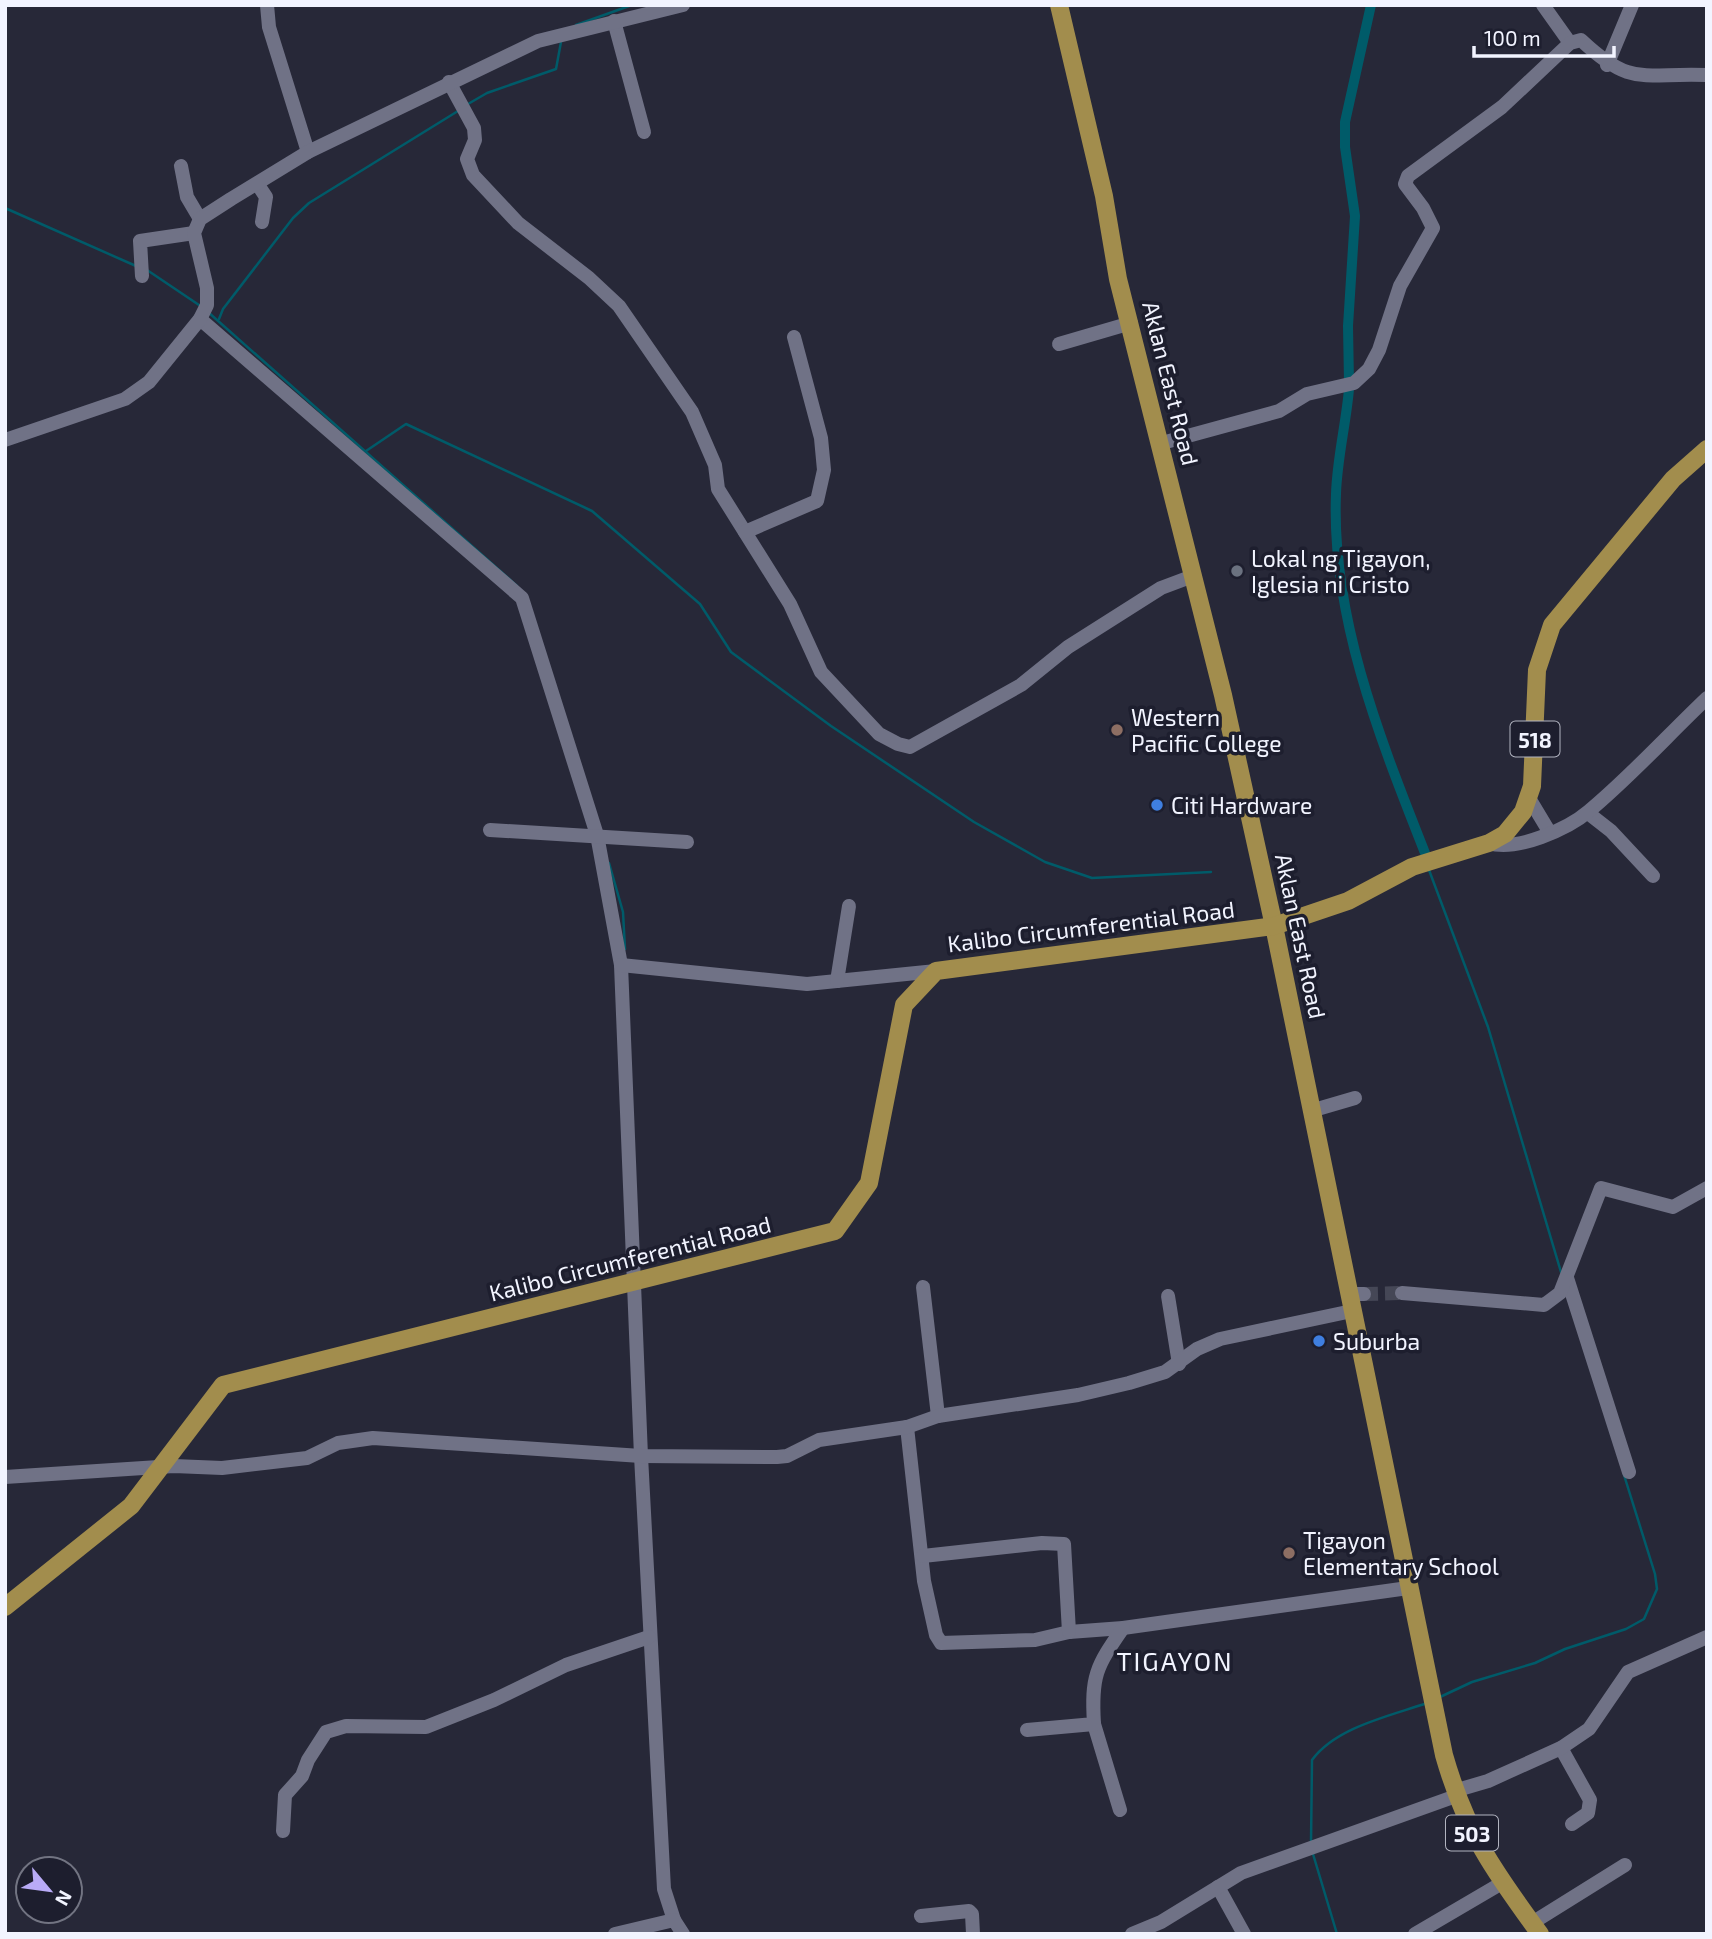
<svg xmlns="http://www.w3.org/2000/svg" width="1712" height="1939" viewBox="0 0 1712 1939" font-family="'Exo 2',sans-serif">
<style>
.lines{fill:none;stroke-linecap:round;stroke-linejoin:round}
.stream{stroke:#005b69;stroke-width:2.5}
.canal{stroke:#005b69;stroke-width:10}
.minor-tunnel{stroke:#454756;stroke-width:14;stroke-dasharray:14 7;stroke-linecap:butt}
.minor{stroke:#707286;stroke-width:14}
.major{stroke:#a28d4d;stroke-width:18}
.worship-dot{fill:#6b7280;stroke:#1d1e2e;stroke-width:2.5}
.education-dot{fill:#8d6e63;stroke:#1d1e2e;stroke-width:2.5}
.shop-dot{fill:#3f7fe0;stroke:#1d1e2e;stroke-width:2.5}
.labels{text-anchor:middle;dominant-baseline:central;stroke-width:7;stroke-linejoin:round;paint-order:stroke}
.shield{fill:#1d1e2e;stroke:#b2b4c0;stroke-width:2}
.shield-label{font-size:21px;font-weight:bold;fill:#f2f4ff}
.street-label{font-size:23px;fill:#f2f4ff;stroke:#1d1e2e}
.poi-label{font-size:23px;fill:#f2f4ff;stroke:#1d1e2e;text-anchor:start}
.quarter-label{font-size:26px;letter-spacing:2px;fill:#f2f4ff;stroke:#1d1e2e}
</style>
<rect width="100%" height="100%" fill="#272838"/>
<g class="lines">
<g class="stream">
<path d="M576 25 632 5"/>
<path d="M468 104 487 93 556 69 561 42"/>
<path d="M5 208 136 266"/>
<path d="M147 270 199 305"/>
<path d="M208 312 517 586"/>
<path d="M219 319 223 309 293 218 309 203 458 111"/>
<path d="M366 451 406 424 592 511 700 604 731 652 831 726 974 822 1045 862 1092 878 1211 872"/>
<path d="M609 863 623 912 625 949"/>
<path d="M1429 870 1488 1027 1561 1272"/>
<path d="M1440 1697 1472 1682 1535 1663 1565 1649 1626 1629 1644 1619 1657 1589 1655 1574 1624 1475"/>
<path d="M1311 1844 1312 1760C1336 1727 1390 1716 1427 1703"/>
<path d="M1313 1854 1337 1934"/>
</g>
<g class="canal">
<path d="M1349 382 1348 326 1355 216 1345 147V122L1371 5"/>
<path d="M1349 389C1346 424 1337 459 1336 494 1331 618 1381 741 1425 853"/>
</g>
<path class="minor-tunnel" d="M1364 1294 1402 1293"/>
<g class="minor">
<path d="M267 5 269 27 308 152"/>
<path d="M1543 5 1570 43"/>
<path d="M614 21 644 132"/>
<path d="M1607 65 1632 5"/>
<path d="M449 82 474 128 475 140 467 159 473 175 518 223 589 278 619 306 692 412 715 465 718 489 790 604 821 672 879 734 898 744 910 747 1021 685 1068 647 1161 588 1193 576"/>
<path d="M181 166 187 197 200 219"/>
<path d="M258 185 266 197 262 222"/>
<path d="M142 276 140 241 194 233"/>
<path d="M200 319 522 598 597 835 621 965 641 1456 664 1889 674 1920"/>
<path d="M1059 344 1131 323"/>
<path d="M5 440 125 399 149 382 200 319 207 305V288L194 233 200 219 231 199 308 152 538 41 683 5"/>
<path d="M1162 443 1279 411 1307 394 1354 383 1369 369 1379 350 1400 286 1433 228 1423 208 1405 184 1408 176 1502 107 1570 43 1581 40C1633 89 1643 72 1707 75"/>
<path d="M745 532 817 501 824 470 821 438 794 337"/>
<path d="M1529 798 1550 833"/>
<path d="M1588 813 1611 831 1653 876"/>
<path d="M490 830 687 842"/>
<path d="M1489 843C1516 852 1568 829 1589 811 1630 777 1668 735 1707 698"/>
<path d="M621 965 807 984 936 971"/>
<path d="M837 981 849 906"/>
<path d="M1314 1110 1355 1098"/>
<path d="M1567 1278 1629 1472"/>
<path d="M923 1287 938 1416"/>
<path d="M1402 1293 1544 1305 1560 1293 1601 1188 1673 1207 1707 1188"/>
<path d="M1348 1294H1364"/>
<path d="M1168 1296 1179 1364"/>
<path d="M907 1427 924 1581 936 1635 941 1643 1035 1640 1069 1632 1123 1628 1408 1588"/>
<path d="M5 1477 174 1466 222 1468 307 1458 338 1443 373 1438 641 1456 777 1457 787 1456 819 1440 907 1427 938 1416 1078 1395 1129 1383 1165 1372 1197 1349 1220 1339 1352 1311"/>
<path d="M923 1556 1042 1543 1064 1544 1069 1632"/>
<path d="M1094 1724 1120 1810"/>
<path d="M1027 1730 1094 1724C1091 1676 1096 1667 1123 1628"/>
<path d="M1561 1748 1590 1800 1588 1813 1572 1824"/>
<path d="M1454 1791 1488 1781 1561 1748 1589 1729 1628 1672 1707 1637"/>
<path d="M283 1831 285 1795 302 1776 308 1760 326 1732 346 1726 426 1727 494 1700 566 1665 649 1637"/>
<path d="M1218 1887 1244 1934"/>
<path d="M921 1916 969 1911 972 1914 973 1934"/>
<path d="M1532 1923 1625 1865"/>
<path d="M615 1934 674 1920 683 1934"/>
<path d="M1132 1934 1161 1922 1241 1873 1456 1796"/>
<path d="M1415 1934 1502 1883"/>
</g>
<g class="major">
<path d="M1059 5 1104 196 1118 279 1223 695 1274 926 1444 1755C1466 1832 1493 1870 1540 1934"/>
<path d="M5 1607 131 1506 223 1385 835 1231 869 1183 904 1005 936 971 1274 926 1348 901 1412 867 1489 843 1505 834 1523 812 1532 786 1537 670 1552 625 1673 479 1707 449"/>
</g>
</g>
<circle class="worship-dot" cx="1237" cy="571" r="7"/>
<g class="education-dot">
<circle cx="1117" cy="730" r="7"/>
<circle cx="1289" cy="1553" r="7"/>
</g>
<g class="shop-dot">
<circle cx="1157" cy="805" r="7"/>
<circle cx="1319" cy="1341" r="7"/>
</g>
<g class="labels">
<g class="shield">
<rect x="1510.5" y="721.5" width="49" height="35" rx="5"/>
<rect x="1446" y="1815.5" width="52" height="35" rx="5"/>
</g>
<g class="shield-label">
<text x="1535" y="739">518</text>
<text x="1472" y="1833">503</text>
</g>
<g class="street-label">
<text transform="translate(1171 383) rotate(76)">Aklan East Road</text>
<text transform="translate(1091 926) rotate(-7)">Kalibo Circumferential Road</text>
<text transform="translate(1301 936) rotate(78)">Aklan East Road</text>
<text transform="translate(630 1258) rotate(-14)">Kalibo Circumferential Road</text>
</g>
<g class="poi-label">
<text x="1251" y="558">Lokal ng Tigayon,<tspan x="1251" dy="26">Iglesia ni Cristo</tspan></text>
<text x="1131" y="717">Western<tspan x="1131" dy="26">Pacific College</tspan></text>
<text x="1171" y="805">Citi Hardware</text>
<text x="1333" y="1341">Suburba</text>
<text x="1303" y="1540">Tigayon<tspan x="1303" dy="26">Elementary School</tspan></text>
</g>
<g class="quarter-label">
<text x="1175" y="1660">TIGAYON</text>
</g>
</g>
<rect width="1712" height="1939" fill="none" stroke="#f2f4ff" stroke-width="14"/>
<g transform="translate(49 1890) rotate(119)"><circle r="33" fill="#1d1e2e" stroke="#727482" stroke-width="2"/>
<path d="M0-5L12 26L0 18L-12 26Z" fill="#b9abf7"/>
<text y="-10" font-size="19" font-weight="bold" text-anchor="middle" fill="#f2f4ff">N</text>
</g>
<path d="M1474 46v10h140v-10" fill="none" stroke="#f2f4ff" stroke-width="3.5"/>
<text x="1484" y="46" font-size="21" fill="#f2f4ff" stroke="#1d1e2e" stroke-width="5" paint-order="stroke">100 m</text>
</svg>
